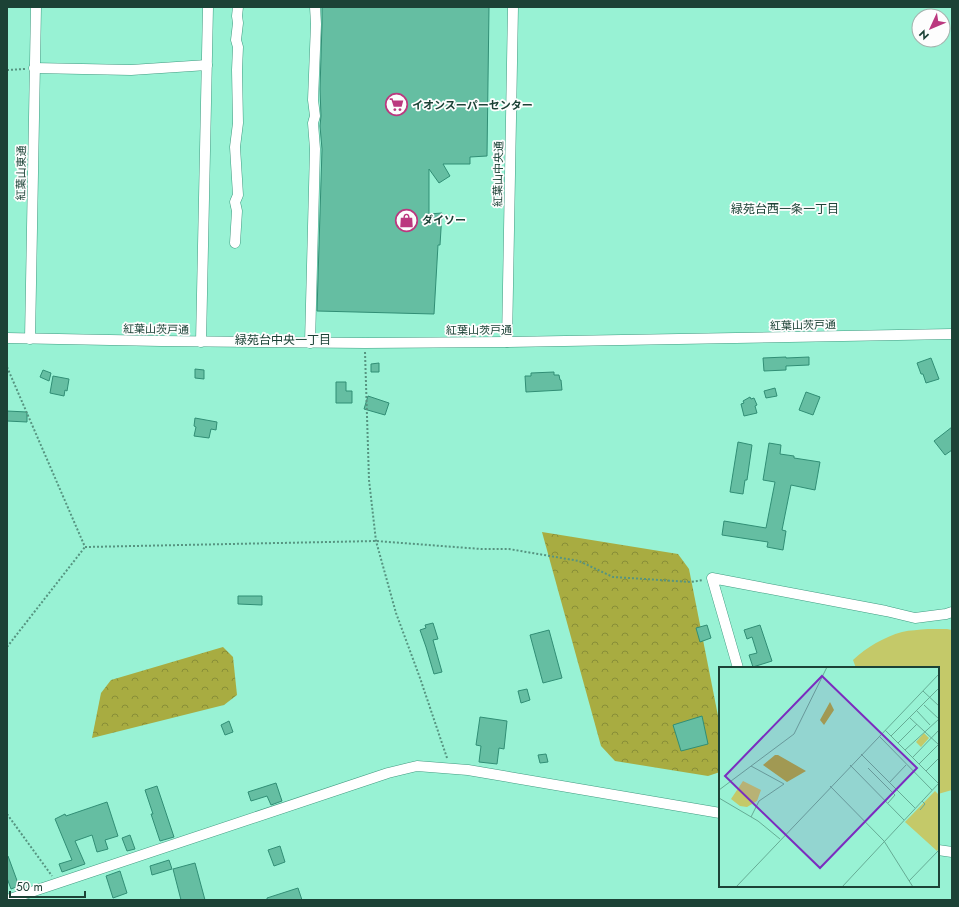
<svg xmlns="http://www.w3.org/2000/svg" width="959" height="907" viewBox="0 0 959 907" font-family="Jost,'Noto Sans JP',sans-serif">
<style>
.forest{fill:url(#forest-crowns)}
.green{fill:#c4c969}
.building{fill:#65bea2;stroke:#318e75}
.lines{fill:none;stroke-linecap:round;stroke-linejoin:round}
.minor-casing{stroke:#409b81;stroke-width:11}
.path{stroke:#569480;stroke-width:2;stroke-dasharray:2 2;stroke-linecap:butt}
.minor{stroke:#fff;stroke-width:10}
.labels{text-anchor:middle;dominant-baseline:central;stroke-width:3.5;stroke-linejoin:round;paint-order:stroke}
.poi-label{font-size:11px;font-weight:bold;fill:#1c4236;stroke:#fdfdfd;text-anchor:start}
.street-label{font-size:11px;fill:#1c4236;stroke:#fdfdfd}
.neighbourhood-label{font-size:12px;fill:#1c4236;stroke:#fdfdfd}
.inset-road{fill:none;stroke:#66ac95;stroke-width:1}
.view{fill:#7b2cbf;fill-opacity:0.15;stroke:#7b2cbf;stroke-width:2}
.inset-edge{fill:none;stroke:#1c4236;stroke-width:2}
</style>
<defs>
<pattern id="forest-crowns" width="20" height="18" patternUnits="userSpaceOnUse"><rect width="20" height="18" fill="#a8ac41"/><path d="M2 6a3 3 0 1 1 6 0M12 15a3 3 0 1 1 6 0" fill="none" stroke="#888e37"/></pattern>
</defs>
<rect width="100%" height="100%" fill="#98f2d4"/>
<g class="forest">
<path d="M542 532 678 554 689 569 720 726V772L708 776 615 761 601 746Z"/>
<path d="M223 647 233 657 237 695 224 705 92 738 101 693 111 680Z"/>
</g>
<path class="green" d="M928 629H947L952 630V790L938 794V668H856L853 660C867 647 884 637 902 632 910 630 919 630 928 629Z"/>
<g class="building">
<path d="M322 7H489L487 156 470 157V164H443L450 176 439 183 429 169V214L442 213 440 245H438L434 314 317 311 322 149 320 126 321 116 320 89 322 24Z"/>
<path d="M786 357V358L809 357V365L786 366V370L764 371 763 358Z"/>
<path d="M931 358 939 379 926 383 923 374H921L917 363Z"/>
<path d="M379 363V372H371V364Z"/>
<path d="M195 369 204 370V379L195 378Z"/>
<path d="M43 370 51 373 49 381 40 377Z"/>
<path d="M554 372V375H559L560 380H561L562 390 526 392 525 376H531V373Z"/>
<path d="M53 376 69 379 67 391 65 390 64 396 50 393Z"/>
<path d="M336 382H346V391H352V403H336Z"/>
<path d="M775 388 777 396 766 398 764 391Z"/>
<path d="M806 392 820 397 813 415 799 410Z"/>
<path d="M368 396 389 403 385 415 364 409Z"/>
<path d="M750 397 751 399 754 398 757 405 755 406 757 413 744 416 741 404 744 403 743 401Z"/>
<path d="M7 411 27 412V422L7 421Z"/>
<path d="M195 418 217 422 216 430 211 429 209 438 194 436 196 427 194 426Z"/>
<path d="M952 427V450L945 455 934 441Z"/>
<path d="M738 442 752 445 747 480H745L743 494 730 492Z"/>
<path d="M769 443 781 445 780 454 794 456V458L820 462 815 490 791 485 782 530 786 531 783 550 767 547 768 542 722 535 724 521 766 528 775 482 763 480Z"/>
<path d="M238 596H262V605L238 604Z"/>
<path d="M433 623 438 639 433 640 442 672 434 674 426 647 420 630 426 628 425 625Z"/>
<path d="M707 625 711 638 700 642 696 628Z"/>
<path d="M760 625 772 661 753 667 749 655 757 653 752 637 747 639 744 630Z"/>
<path d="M549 630 562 678 543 683 530 635Z"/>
<path d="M527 689 530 700 521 703 518 691Z"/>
<path d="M702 716 708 744 681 751 673 725Z"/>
<path d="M480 717 507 721 504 749 499 748 497 764 479 762 481 746 476 745Z"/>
<path d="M229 721 233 732 225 735 221 725Z"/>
<path d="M546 754 548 762 540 763 538 755Z"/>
<path d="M276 783 282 801 271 805 267 796 251 801 248 792Z"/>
<path d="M157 786 174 837 160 841 151 814H153L145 790Z"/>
<path d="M107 802 118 836 105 840 108 849 97 852 92 835 75 841 85 864 62 872 59 864 72 860 55 819 65 814 66 816Z"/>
<path d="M130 835 135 849 127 851 122 838Z"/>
<path d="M280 846 285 862 274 866 268 850Z"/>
<path d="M7 856H8L19 886 11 889 7 878Z"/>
<path d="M169 860 172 869 152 875 150 866Z"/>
<path d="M195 863 205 900H181L173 869Z"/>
<path d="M120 871 127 893 113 898 106 876Z"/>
<path d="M298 888 302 900H267V898Z"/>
</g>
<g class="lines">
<defs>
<g id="minor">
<path d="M34 68 131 70 207 65"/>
<path d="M235 243 237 211 235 202 238 195 235 147 238 123 237 70 238 47 236 40 238 23 237 16 238 7"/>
<path d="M7 338 161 341 365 343 507 342 952 334"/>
<path d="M30 339 36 7"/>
<path d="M201 342 208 7"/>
<path d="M507 342 513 7"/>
<path d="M310 343 315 149 313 123 315 116 313 100 316 24 315 7"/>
<path d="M738 668 712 578 886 611 915 618 946 614 952 612"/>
<path d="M938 850 952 852"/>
<path d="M7 900 388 773 417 766 468 770 720 813"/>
</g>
</defs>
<use href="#minor" class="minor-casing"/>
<g class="path">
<path d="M7 70 25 69"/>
<path d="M365 352 369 480 376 541 396 613 420 678 447 758"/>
<path d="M7 367 85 547"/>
<path d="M85 547 376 541 481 549H509L579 561 613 577 691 582 703 580"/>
<path d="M7 647 85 547"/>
<path d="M7 814 52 876"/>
</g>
<use href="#minor" class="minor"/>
</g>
<defs>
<symbol id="supermarket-ring" viewBox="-11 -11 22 22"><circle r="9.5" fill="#fdfdfd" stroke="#bb387f" stroke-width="1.5"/><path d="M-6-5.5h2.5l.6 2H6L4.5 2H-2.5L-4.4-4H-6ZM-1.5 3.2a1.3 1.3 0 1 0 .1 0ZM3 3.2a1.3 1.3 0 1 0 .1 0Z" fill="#bb387f"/></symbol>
<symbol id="shop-ring" viewBox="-11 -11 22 22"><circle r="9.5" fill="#fdfdfd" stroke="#bb387f" stroke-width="1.5"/><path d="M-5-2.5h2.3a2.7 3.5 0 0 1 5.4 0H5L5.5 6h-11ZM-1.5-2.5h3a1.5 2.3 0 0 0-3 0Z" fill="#bb387f"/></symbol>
</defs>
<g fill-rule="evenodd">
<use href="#supermarket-ring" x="384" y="92" width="25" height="25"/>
<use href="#shop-ring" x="394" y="208" width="25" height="25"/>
</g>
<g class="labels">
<g class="poi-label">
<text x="412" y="105">イオンスーパーセンター</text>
<text x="422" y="220">ダイソー</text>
</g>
<g class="street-label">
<text transform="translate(21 173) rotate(-89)">紅葉山東通</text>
<text transform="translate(498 174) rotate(-89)">紅葉山中央通</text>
<text transform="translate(803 325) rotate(-1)">紅葉山茨戸通</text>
<text transform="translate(156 329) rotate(1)">紅葉山茨戸通</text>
<text x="479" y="330">紅葉山茨戸通</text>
</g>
<g class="neighbourhood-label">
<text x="785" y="209">緑苑台西一条一丁目</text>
<text x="283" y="340">緑苑台中央一丁目</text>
</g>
</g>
<g transform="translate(719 667)">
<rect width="220" height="220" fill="#98f2d4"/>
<path d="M111 35 115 43 105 58 101 53ZM56 88H59L87 104 68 115 44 98Z" fill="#a8ac41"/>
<path d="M205 66 210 71 202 80 197 75ZM24 114 42 123 38 134 28 140 21 139 12 132ZM216 124 220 128V181L218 184 186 155Z" fill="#c4c969"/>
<path class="inset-road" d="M204 24 220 39M205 38 220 52M198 44 211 58M191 51 220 78M166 63 219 116M160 69 213 123M172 69 220 21M179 76 198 57M186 83 220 52M142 87 196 141M194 90 220 63M200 97 219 78M131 98 185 153M32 99 65 117 40 134 32 150M149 101 176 128 169 136M207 104 220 91M170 116 187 98M111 119 165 174 194 220M0 123 75 67 108 0M0 131 39 154 61 172M201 143 206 137 203 134M190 214 220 183M17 220 220 7M123 220 220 116"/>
<path class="view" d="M103 9 198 101 101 201 6 109Z"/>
<rect width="220" height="220" class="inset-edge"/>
</g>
<rect width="959" height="907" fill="none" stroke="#1c4236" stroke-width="16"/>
<g transform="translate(931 28) rotate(226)"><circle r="19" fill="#fdfdfd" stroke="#a3b2ad"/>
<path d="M0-3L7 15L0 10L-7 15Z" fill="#bb387f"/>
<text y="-6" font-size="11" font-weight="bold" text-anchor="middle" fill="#1c4236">N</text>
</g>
<path d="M10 891v6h75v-6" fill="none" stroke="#1c4236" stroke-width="2"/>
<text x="16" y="891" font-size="12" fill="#1c4236" stroke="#fdfdfd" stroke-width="3" paint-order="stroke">50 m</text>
</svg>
